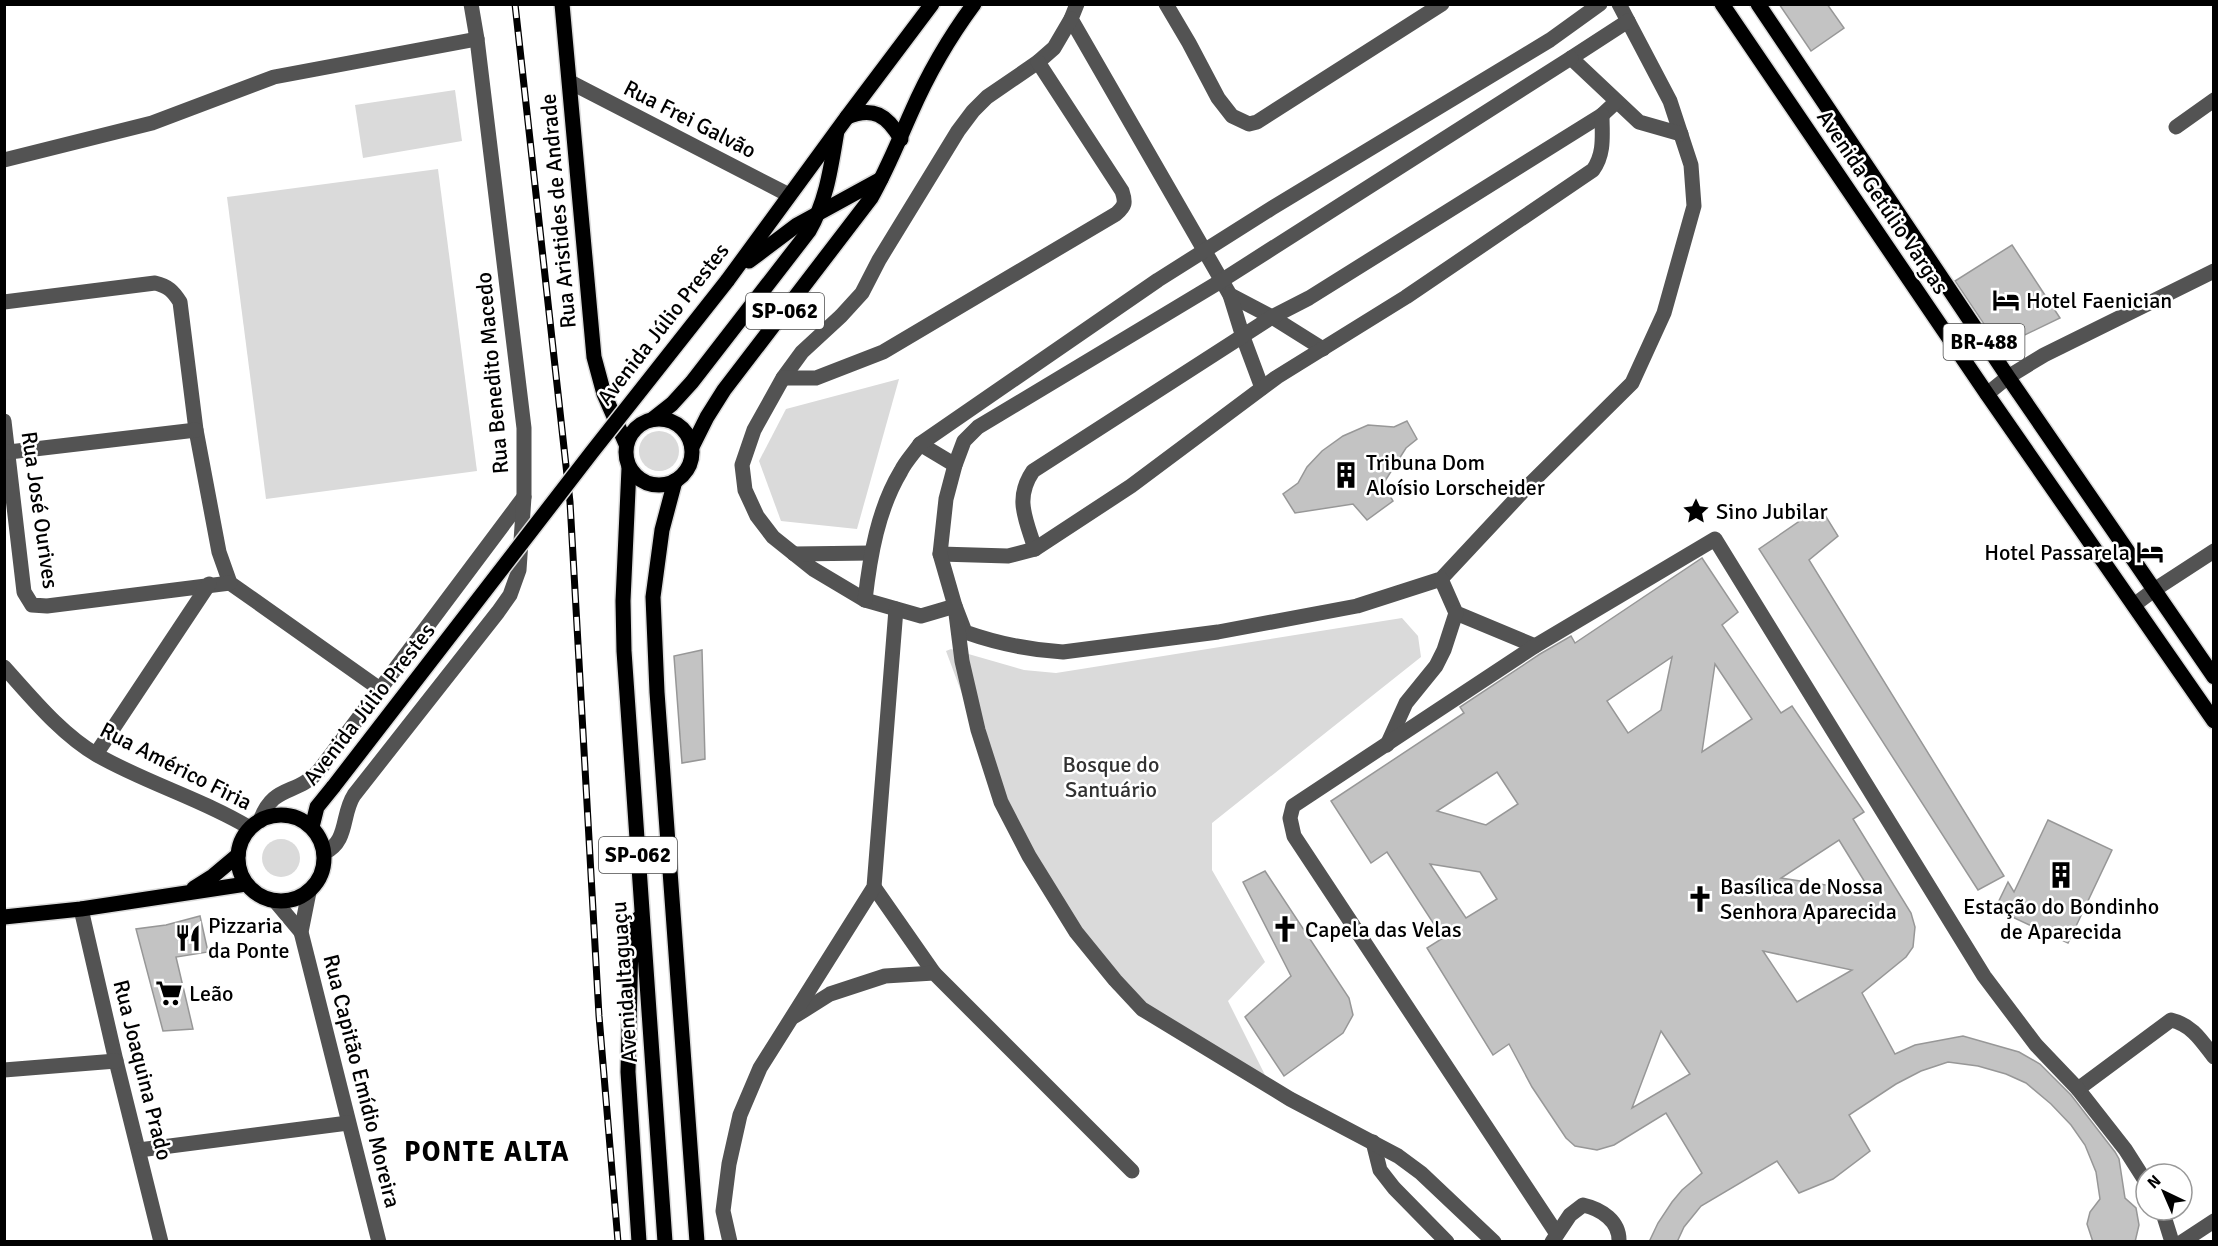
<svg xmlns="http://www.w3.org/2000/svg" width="2218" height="1246" viewBox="0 0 2218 1246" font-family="Signika,sans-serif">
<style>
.green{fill:#dadada}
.building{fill:#c3c3c3;stroke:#979797;stroke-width:1.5;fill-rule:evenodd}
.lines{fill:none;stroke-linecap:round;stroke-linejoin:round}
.major-casing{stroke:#dbdbdb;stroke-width:18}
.minor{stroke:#535353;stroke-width:15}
.major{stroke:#000;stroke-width:15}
.rail-casing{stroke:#000;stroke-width:7}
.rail{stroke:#fff;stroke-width:4.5;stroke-dasharray:14;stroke-linecap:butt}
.major-bridge-casing{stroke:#dbdbdb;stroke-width:18;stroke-linecap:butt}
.major-bridge{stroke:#000;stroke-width:15}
.labels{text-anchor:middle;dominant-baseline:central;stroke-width:5;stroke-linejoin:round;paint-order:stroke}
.shield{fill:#fff;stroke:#4c4c4c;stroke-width:1.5}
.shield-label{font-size:21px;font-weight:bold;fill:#000}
.street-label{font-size:22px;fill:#000;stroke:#fff}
.poi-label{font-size:22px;fill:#000;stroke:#fff;text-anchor:start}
.park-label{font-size:22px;fill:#313131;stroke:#fff}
.district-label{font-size:28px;font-weight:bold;letter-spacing:1.5px;fill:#000;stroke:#fff}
</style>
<rect width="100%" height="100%" fill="#fff"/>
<g class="green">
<path d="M455 90 462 141 363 158 355 105Z"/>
<path d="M438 169 477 471 266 499 227 197Z"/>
<path d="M899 379 857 529 781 521 759 461 786 409Z"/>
<circle cx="659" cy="451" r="20"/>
<path d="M1402 618 1418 636 1421 657 1212 823V870L1265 962 1228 1001 1275 1095 1113 989 1022 855 946 651 951 649 1024 670 1056 673Z"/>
<circle cx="281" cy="858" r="19"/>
</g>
<g class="building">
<path d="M1779 4H1827L1844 28 1811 51Z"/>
<path d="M2012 245 2060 318 2006 344 1998 345 1955 281Z"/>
<path d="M1407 421 1417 439 1406 448 1383 484 1393 501 1367 520 1353 504 1295 513 1283 494 1298 483 1307 467 1322 451 1343 436 1368 425 1394 427Z"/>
<path d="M1820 507 1838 536 1809 560 2004 876 1978 890 1759 549Z"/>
<path d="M1702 558 1738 612 1722 625 1781 713 1792 706 1864 812 1853 819 1911 913 1915 927 1913 947 1906 957 1862 993 1895 1054 1915 1045 1963 1036 2019 1052 2040 1064 2071 1095 2115 1152 2119 1159 2125 1198 2136 1208 2139 1225 2135 1242H2093L2087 1224 2090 1212 2100 1199 2096 1172 2085 1145 2071 1125 2051 1104 2026 1083 2006 1074 1978 1066 1948 1062 1921 1071 1896 1084 1849 1115 1870 1151 1833 1179 1799 1193 1777 1161 1701 1206 1684 1227 1677 1242H1649L1658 1223 1672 1202 1682 1190 1702 1173 1666 1113 1614 1145 1597 1150 1575 1146 1566 1138 1532 1087 1509 1044 1493 1055 1427 948 1443 938 1387 852 1371 863 1331 801 1464 713 1460 707 1540 654 1571 636 1575 643ZM1672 657 1661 710 1628 733 1607 701ZM1715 664 1752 719 1702 752ZM1497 772 1518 804 1486 825 1437 811ZM1839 840 1871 892 1781 878ZM1430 864 1480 872 1497 899 1466 918ZM1763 951 1852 970 1797 1002ZM1661 1031 1690 1074 1632 1108Z"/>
<path d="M702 650 705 759 682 763 674 656Z"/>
<path d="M2048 820 2112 850 2068 943 1995 909 2008 882 2014 892Z"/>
<path d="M1265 871 1349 998 1353 1015 1343 1033 1284 1076 1245 1017 1291 976 1243 882Z"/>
<path d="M200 916 208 952 176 957 193 1029 163 1031 136 929 166 925Z"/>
</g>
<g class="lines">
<defs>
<g id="major">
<path d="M562 4 594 357 604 394 626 444"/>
<path d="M1722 4 1987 394 2214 721"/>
<path d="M1758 4 2008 377 2214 677"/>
<path d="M847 117C873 106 887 115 901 139"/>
<path d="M749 261 797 225 881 179"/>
<path d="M727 281 847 117 932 4"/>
<circle cx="659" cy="452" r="33"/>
<path d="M653 419 672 404 692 382 809 231C827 200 831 166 837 131"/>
<path d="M692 447 707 417 724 390 871 198C887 170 898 142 911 113 928 74 948 39 974 4"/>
<path d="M629 468 623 601 624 651 665 1242"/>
<path d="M675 481 662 530 653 597 657 692 697 1242"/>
<circle cx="281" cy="858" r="43"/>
<path d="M312 827 317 807 334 786"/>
<path d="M194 888 213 876 238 855"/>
<path d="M4 917 81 909 246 884"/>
<path d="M639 1242 628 1072 631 941 639 918"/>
</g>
</defs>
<use href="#major" class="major-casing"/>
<g class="minor">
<path d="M1077 4 1071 19 1230 295 1272 317 1323 349"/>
<path d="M1166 4 1189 43 1218 98 1232 116 1249 124 1257 122 1442 4"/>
<path d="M1071 19 1054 48 1038 62 987 97 973 111 958 131 879 260 862 293 841 316 802 352 783 378 754 430 742 465 745 490 757 516 773 537 813 569 865 600 921 616 955 606 965 632C996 643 1030 650 1063 652L1218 632 1357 606 1441 579 1527 487 1632 383 1664 313 1694 206 1691 165 1670 101 1619 4"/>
<path d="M1628 21 1571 58 1639 122 1681 134"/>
<path d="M570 82 789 195"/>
<path d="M2176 127 2214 100"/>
<path d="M4 160 152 123 274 77 477 39"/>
<path d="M1230 295 1243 337 1262 388"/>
<path d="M4 302 155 283C168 286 173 291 180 302L196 430 219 552 230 583 380 689"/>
<path d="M783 378H816L883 352 1116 214C1125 206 1126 203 1122 191L1038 62"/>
<path d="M1987 394 2008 377 2044 355 2214 271"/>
<path d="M4 421 24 592 32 605 47 606 230 583"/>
<path d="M920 444 955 465"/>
<path d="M9 452 196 430"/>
<path d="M1035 549C1026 519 1014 499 1033 471L1272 317 1309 298 1602 115 1616 102"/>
<path d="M794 554 871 553"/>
<path d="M940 554 1008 556 1035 549 1131 486 1277 377 1406 297 1593 170C1605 153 1602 135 1602 115"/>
<path d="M1441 579 1456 613 1535 646"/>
<path d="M865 600C870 556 878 509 901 471 906 461 914 453 920 444L1158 280 1272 208 1550 40 1600 4"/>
<path d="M2134 605 2154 590 2214 551"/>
<path d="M4 667C32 698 61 734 97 755 146 783 202 799 250 828"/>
<path d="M1387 745 1406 703 1436 666 1444 650 1456 613"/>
<path d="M96 754 209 584"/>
<path d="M260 821C273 784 295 796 318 772L524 497"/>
<path d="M324 853C349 841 341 815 354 795L498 612 510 595 519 570 524 497V428L477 39 471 4"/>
<path d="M874 887 934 973"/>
<path d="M309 892 301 932 379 1242"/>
<path d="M275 901 301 932"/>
<path d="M81 909 116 1061 161 1242"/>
<path d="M795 1016 830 994 885 976 934 973 1132 1171"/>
<path d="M4 1070 116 1061"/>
<path d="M1373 1142 1380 1170 1394 1188 1447 1242"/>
<path d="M139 1150 348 1123"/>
<path d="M2146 1182 2125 1149 2078 1089 2171 1020C2192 1025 2201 1040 2214 1057"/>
<path d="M2162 1210 2172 1242"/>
<path d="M1557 1234 1294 836 1290 818 1293 806 1535 646 1715 539 1984 976 2036 1045 2078 1089"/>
<path d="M730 1242 723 1211 729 1164 740 1115 760 1068 874 887 896 609"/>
<path d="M1494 1242 1421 1173 1398 1156 1290 1099 1142 1009 1115 980 1076 932 1029 856 1001 802 978 730 962 661 955 606 940 554 946 499 955 465 964 441 978 427 1221 281 1571 58"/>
<path d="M1552 1242 1570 1215 1583 1205C1601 1209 1620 1221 1619 1242"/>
<path d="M2182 1242 2214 1221"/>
</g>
<use href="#major" class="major"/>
<defs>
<path id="rail" d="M515 4 570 502 599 1016 618 1242"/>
</defs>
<use href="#rail" class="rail-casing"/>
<use href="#rail" class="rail"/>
<defs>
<path id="major-bridge" d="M334 786 592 452 727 281"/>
</defs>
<use href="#major-bridge" class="major-bridge-casing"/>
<use href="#major-bridge" class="major-bridge"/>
</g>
<defs>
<symbol id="hotel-bare" viewBox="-9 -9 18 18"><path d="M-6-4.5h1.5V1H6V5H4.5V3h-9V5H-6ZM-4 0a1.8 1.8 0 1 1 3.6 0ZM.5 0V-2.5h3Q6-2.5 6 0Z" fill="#000" stroke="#fff" stroke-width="2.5" paint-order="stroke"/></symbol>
<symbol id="building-bare" viewBox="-9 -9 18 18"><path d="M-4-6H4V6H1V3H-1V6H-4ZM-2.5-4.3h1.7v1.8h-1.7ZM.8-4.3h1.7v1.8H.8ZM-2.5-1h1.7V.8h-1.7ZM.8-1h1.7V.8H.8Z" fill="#000" stroke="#fff" stroke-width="2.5" paint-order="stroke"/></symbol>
<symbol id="sight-bare" viewBox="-9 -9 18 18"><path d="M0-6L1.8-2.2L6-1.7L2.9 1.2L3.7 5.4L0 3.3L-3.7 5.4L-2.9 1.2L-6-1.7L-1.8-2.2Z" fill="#000" stroke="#fff" stroke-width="2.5" paint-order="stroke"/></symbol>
<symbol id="church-bare" viewBox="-9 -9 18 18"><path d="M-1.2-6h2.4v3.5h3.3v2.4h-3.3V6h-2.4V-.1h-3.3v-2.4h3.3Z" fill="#000" stroke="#fff" stroke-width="2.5" paint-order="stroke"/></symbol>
<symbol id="restaurant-bare" viewBox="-9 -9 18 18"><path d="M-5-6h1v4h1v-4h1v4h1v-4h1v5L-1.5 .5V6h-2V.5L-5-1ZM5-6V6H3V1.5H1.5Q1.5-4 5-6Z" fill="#000" stroke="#fff" stroke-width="2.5" paint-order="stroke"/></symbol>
<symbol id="supermarket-bare" viewBox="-9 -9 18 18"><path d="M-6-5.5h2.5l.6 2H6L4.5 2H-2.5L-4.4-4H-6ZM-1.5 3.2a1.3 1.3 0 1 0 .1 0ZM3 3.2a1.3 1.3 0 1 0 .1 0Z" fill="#000" stroke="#fff" stroke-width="2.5" paint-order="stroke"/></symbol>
</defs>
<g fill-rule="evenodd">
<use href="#hotel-bare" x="1987" y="281" width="38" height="38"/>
<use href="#building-bare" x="1327" y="456" width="38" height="38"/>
<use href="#sight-bare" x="1677" y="492" width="38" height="38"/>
<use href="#hotel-bare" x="2131" y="533" width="38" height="38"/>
<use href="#building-bare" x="2042" y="856" width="38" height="38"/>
<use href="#church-bare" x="1681" y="880" width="38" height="38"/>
<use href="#church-bare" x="1266" y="910" width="38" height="38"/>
<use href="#restaurant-bare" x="169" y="919" width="38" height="38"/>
<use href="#supermarket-bare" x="150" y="974" width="38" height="38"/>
</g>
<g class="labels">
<g class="shield">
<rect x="746" y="293" width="78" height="36" rx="4.5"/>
<rect x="1943.5" y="324" width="81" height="36" rx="4.5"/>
<rect x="599" y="837" width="78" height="36" rx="4.5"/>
</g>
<g class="shield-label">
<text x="785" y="311">SP-062</text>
<text x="1984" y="342">BR-488</text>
<text x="638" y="855">SP-062</text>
</g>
<g class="street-label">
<text transform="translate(690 119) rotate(27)">Rua Frei Galvão</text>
<text transform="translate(1883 202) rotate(56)">Avenida Getúlio Vargas</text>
<text transform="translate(558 211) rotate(-95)">Rua Aristides de Andrade</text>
<text transform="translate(663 324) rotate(-52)">Avenida Júlio Prestes</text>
<text transform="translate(492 373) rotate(-95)">Rua Benedito Macedo</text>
<text transform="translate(40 510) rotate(82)">Rua José Ourives</text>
<text transform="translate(369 704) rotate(-52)">Avenida Júlio Prestes</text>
<text transform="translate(176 766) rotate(27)">Rua Américo Firia</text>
<text transform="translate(624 982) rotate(-94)">Avenida Itaguaçu</text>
<text transform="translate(143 1070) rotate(76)">Rua Joaquina Prado</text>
<text transform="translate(362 1081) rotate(76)">Rua Capitão Emídio Moreira</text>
</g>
<g class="poi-label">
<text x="2026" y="300">Hotel Faenician</text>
<text x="1366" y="462">Tribuna Dom<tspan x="1366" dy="25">Aloísio Lorscheider</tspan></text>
<text x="1716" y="511">Sino Jubilar</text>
<text x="2130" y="552" text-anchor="end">Hotel Passarela</text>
<text x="1720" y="886">Basílica de Nossa<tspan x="1720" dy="25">Senhora Aparecida</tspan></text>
<text x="2061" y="906" text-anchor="middle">Estação do Bondinho<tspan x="2061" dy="25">de Aparecida</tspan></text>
<text x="208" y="925">Pizzaria<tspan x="208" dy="25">da Ponte</tspan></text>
<text x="1305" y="929">Capela das Velas</text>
<text x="189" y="993">Leão</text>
</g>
<g class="park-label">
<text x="1111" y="764">Bosque do<tspan x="1111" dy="25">Santuário</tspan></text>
</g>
<g class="district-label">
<text x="487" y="1152">PONTE ALTA</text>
</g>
</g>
<rect width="2218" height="1246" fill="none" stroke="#000000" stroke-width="12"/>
<g transform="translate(2164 1192) rotate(316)"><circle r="28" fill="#ffffff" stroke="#999999" stroke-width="1.5"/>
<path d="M0-4.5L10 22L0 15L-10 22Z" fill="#000000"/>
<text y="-9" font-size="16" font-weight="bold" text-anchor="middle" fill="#000000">N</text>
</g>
</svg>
